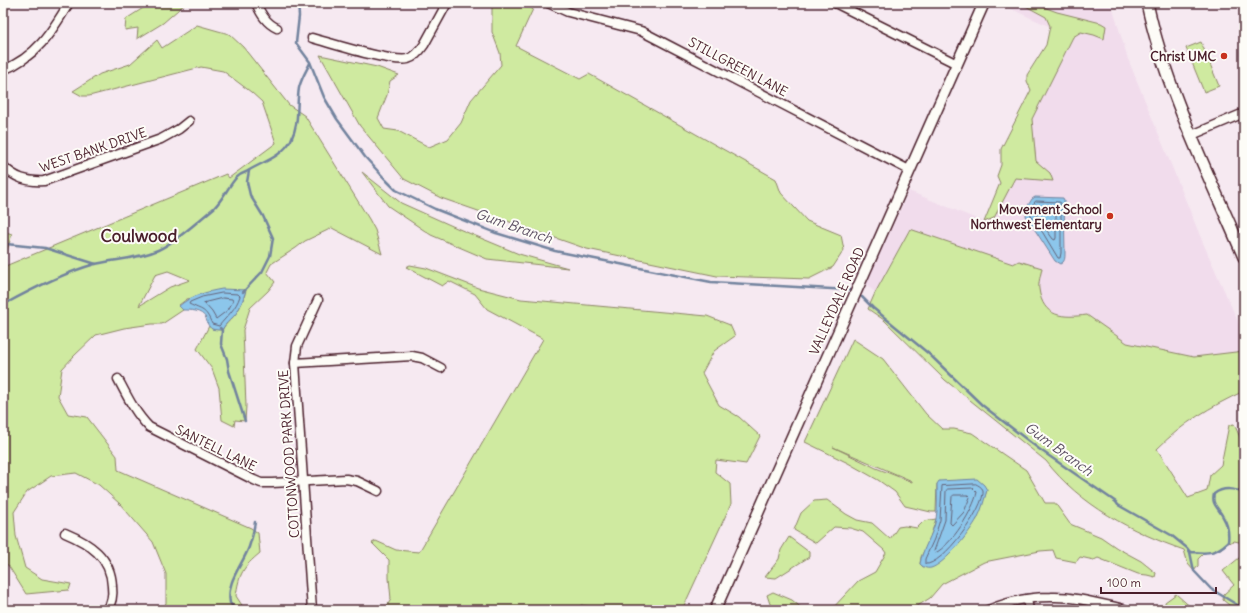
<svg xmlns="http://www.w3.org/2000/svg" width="1247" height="613" viewBox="0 0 1247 613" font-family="Delius,sans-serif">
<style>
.built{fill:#f1dcec}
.green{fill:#cfeaa0;stroke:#8c8466;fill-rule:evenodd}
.water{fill:#8cc6eb;stroke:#72839e}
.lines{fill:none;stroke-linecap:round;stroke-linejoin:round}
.shore{stroke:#646278;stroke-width:1}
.stream{stroke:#72839e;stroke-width:2.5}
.minor-casing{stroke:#4a1f2b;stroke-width:11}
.tertiary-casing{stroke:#4a1f2b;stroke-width:13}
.secondary-casing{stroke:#4a1f2b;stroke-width:14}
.minor{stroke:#fdfcf7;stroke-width:8}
.tertiary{stroke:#fdfcf7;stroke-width:10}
.secondary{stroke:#fdfcf7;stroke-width:11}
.poi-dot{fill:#c8321e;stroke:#fdfcf7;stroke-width:1.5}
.labels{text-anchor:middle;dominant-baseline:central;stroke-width:4;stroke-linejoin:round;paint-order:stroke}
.poi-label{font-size:13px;font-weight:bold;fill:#4a1f2b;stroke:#fdfcf7;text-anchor:end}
.street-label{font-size:13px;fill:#4a1f2b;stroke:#fdfcf7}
.water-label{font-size:14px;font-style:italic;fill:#5e5165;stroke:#fdfcf7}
.district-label{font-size:17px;font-weight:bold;fill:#4a1f2b;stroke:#fdfcf7}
</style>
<rect width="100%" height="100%" fill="#f6e9f1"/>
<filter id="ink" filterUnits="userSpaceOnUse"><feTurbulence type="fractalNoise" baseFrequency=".025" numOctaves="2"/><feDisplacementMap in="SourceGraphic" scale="8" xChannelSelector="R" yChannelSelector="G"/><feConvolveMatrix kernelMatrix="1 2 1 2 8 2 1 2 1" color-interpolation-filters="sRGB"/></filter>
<g filter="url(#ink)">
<path class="built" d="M998 3H1111L1128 59 1203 243 1244 335V385L1026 433 866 284 909 191 984 222 1062 32Z"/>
<g class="green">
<path d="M151 3H186L163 23 137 39 138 28 125 30 126 19Z"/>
<path d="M492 3H521L533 9 516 46 580 79 589 74 776 179 781 193 807 221 841 235 844 250 833 267 809 279 717 276 587 249 441 198 404 179 360 126 320 55 377 67 399 75 390 81 387 95 378 118 384 129 398 131 429 147 448 139 461 123 471 100 501 65 500 53 492 32Z"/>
<path d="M1020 3H1033L1057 12 1101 23 1106 26 1104 39 1094 35 1081 32 1073 37 1032 119 1036 161 1050 173 1053 181 1015 178 994 218 984 222 1000 183 997 176 1001 165V149L1031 90 1027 81V75L1046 45 1050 26 1046 17Z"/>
<path d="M197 25 229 34 243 47 289 105 305 116 369 219 375 230 382 254 332 228 305 241 296 248 271 264 267 272 275 282 268 291 250 308 243 330 246 406 245 421 235 420 234 426 222 420 219 388 212 369 197 349 209 326 212 329 222 330C225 324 230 321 234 316 240 309 244 299 246 290L187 299 179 305 183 310 162 324H152L124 328 96 335 74 356 62 369 58 396 68 414 87 417 117 456 118 470 251 528 258 533 260 553C243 567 239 574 236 596L245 610H162L166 603V574L153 542 120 504 99 485 76 473 51 476 27 492 14 512 16 536 25 568 42 579 71 584 69 590 26 594 8 565 3 564V267L226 174 229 178 276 143 262 102 251 92 223 71 201 67 89 96H82L73 91 100 74 130 64 157 40 162 48ZM168 271 190 280 170 287 139 306 155 275Z"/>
<path d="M1201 42 1219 86 1204 92 1186 48Z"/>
<path d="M362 172 401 203 459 229 519 254 568 268 487 259 431 235 388 206Z"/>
<path d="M910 229 1013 264 1019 261 1042 268C1041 274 1038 283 1039 289 1043 318 1063 318 1087 315L1127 343 1194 357 1244 351V391C1210 407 1184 422 1157 449L1188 498 1207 491 1210 475 1221 465 1229 425 1234 424 1244 446V543L1234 541 1228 543 1219 550 1204 553 1198 559V566L1194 571 1188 564 1184 550C1132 532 1080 505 1046 461L945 380 884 320 868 309 875 293Z"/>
<path d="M3 231 12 234 3 264Z"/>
<path d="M410 265 426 268 478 288 521 299 707 316 730 325 735 336 714 351 702 373 719 405 739 417 760 436 746 464 716 460 715 472 730 484 731 504 682 610H601L600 609 581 605 578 610H387L386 608 391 599 389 578V560L372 543 376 541 396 550 419 552 543 339 487 309 475 294 449 281 442 286 406 267Z"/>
<path d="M853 339 883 359 926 414 942 429H954L972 433 1026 470 1045 503H1055L1070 524 1101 537 1117 548 1141 561 1156 573 1155 577 1147 575 1138 574 1098 558 1094 560 1080 557 1076 562 1056 558 1053 550 1040 551 984 562 942 584 930 598 911 610H831L858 581 875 572 886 553 884 550 863 532 850 528 834 527 816 543 794 530 801 513 814 501 827 500 846 514 857 520 872 523 890 539 898 527 905 526 917 528 924 521 936 519 930 538 921 557 920 564 923 567 945 558 956 547 977 519 987 490 937 484 936 512H931L905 506 895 492 878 480 848 463 805 442ZM833 447 912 481V482L876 468Z"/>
<path d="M789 537 809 552V557L776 578 765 577 779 559 781 550Z"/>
<path d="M1244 554V610H1235L1223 600 1224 594 1234 585 1223 571Z"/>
<path d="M773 592 792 600 804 610H777L770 604 767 595Z"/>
<path d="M1176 594 1194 610H1166L1165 602Z"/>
</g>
<g class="water">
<path d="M1035 197 1063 198 1064 200 1065 253C1065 258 1065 262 1060 264L1055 261 1026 216 1027 207 1032 199Z"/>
<path d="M222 289 246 290C243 300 240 309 234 316 229 321 225 324 222 330 219 330 215 330 212 329 208 327 207 322 206 318 201 310 191 310 183 310L179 306C192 295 206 292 222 289Z"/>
<path d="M977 479 984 485 987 490C984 500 982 510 977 519 970 532 945 564 931 568 926 569 923 567 920 564 922 549 933 535 936 519 938 508 937 496 937 484L939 481Z"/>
</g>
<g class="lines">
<g class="shore">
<path d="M1036 201 1059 202 1061 203V253L1060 258H1058L1043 233 1031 216V208Z"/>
<path d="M1038 206 1056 208V238L1055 240 1053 239 1037 217 1036 210Z"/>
<path d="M222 293 238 294 240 296C236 309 227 316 219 326L212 324C205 308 203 311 189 304L190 302 202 297Z"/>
<path d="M223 298 232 299 233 301 228 310 216 319 212 312 204 303Z"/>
<path d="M976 484C978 485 982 487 983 490 986 507 941 567 925 564V559L934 539 940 520 942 486Z"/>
<path d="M948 489 973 488 977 492C974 509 951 546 935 553L934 551 945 520 946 491Z"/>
<path d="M954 495H968L970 497 964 512 952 525 950 523 952 497Z"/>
</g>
<g class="stream">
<path d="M298 3 299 16 296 43 310 62 324 97 337 119 365 157 386 180 396 190 435 209 496 233 555 251 660 272 711 282 849 290"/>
<path d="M3 241 6 244 45 248 96 264"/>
<path d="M243 292 262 272 270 256 273 238 263 216 250 195 247 182 249 171"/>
<path d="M862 297 873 308 929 354 982 405 1039 449 1116 502 1118 505 1171 535 1187 548 1190 552 1194 571 1211 589 1244 609"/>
<path d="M3 305C32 289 63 273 95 264 116 259 138 259 158 250 175 243 199 220 214 208 223 199 228 187 236 178 239 175 243 173 246 172 262 162 282 157 291 140 300 121 296 107 299 88 301 79 306 71 310 63"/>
<path d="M220 328 222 330 221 344 227 359 229 371 245 421"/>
<path d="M1190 552C1207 553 1214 555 1228 542 1229 534 1228 525 1223 517 1219 508 1211 505 1214 494 1223 487 1235 488 1244 494"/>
<path d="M236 610 230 603C226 581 242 566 249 547 252 539 254 530 255 522"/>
</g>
<defs>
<g id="minor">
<path d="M256 3C261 14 266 23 277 28"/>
<path d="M548 3 568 12 641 31 909 170"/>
<path d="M835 3 957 64"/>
<path d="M312 38C331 43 391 63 408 59 415 57 420 51 424 45L447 3"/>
<path d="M3 70C36 57 51 33 69 3"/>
<path d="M1192 135 1244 113"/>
<path d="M3 166C15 178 27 182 44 181L161 139 179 129 189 121"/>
<path d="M295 363 412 356 422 358 441 368"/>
<path d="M118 379C127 396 135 413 149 427L254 480 261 483H272L346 479 357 481 378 491"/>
<path d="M65 533C89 543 111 557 112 586 113 594 112 603 107 610"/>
<path d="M1027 599 1029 610"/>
<path d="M312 610 295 363 297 346 318 300"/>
<path d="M988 610C1007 602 1030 597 1051 597 1074 596 1101 604 1124 609"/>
</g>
<path id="tertiary" d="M715 610 984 3"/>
<path id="secondary" d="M1147 3C1166 91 1209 175 1244 257"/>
</defs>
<use href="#minor" class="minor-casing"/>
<use href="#tertiary" class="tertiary-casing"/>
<use href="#secondary" class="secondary-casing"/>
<use href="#minor" class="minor"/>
<use href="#tertiary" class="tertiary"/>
<use href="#secondary" class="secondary"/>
</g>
</g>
<g class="poi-dot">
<circle cx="1224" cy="56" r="4"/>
<circle cx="1110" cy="216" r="4"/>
</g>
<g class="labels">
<g class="poi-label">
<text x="1216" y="56">Christ UMC</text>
<text x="1102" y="209">Movement School<tspan x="1102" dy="15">Northwest Elementary</tspan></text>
</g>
<g class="street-label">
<text transform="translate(738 67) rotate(28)">STILLGREEN LANE</text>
<text transform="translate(93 150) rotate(-19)">WEST BANK DRIVE</text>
<text transform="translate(837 301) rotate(-66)">VALLEYDALE ROAD</text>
<text transform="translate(216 448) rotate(26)">SANTELL LANE</text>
<text transform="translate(289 454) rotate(-94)">COTTONWOOD PARK DRIVE</text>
</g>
<g class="water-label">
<text transform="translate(514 226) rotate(19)">Gum Branch</text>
<text transform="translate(1059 449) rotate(36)">Gum Branch</text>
</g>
<g class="district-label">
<text x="139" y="236">Coulwood</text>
</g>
</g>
<rect width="1247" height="613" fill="none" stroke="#fdfcf7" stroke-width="16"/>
<rect x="8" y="8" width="1231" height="597" fill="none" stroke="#4a1f2b" stroke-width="1.5" filter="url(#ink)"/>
<path d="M1101 587v6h115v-6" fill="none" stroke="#4a1f2b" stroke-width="2"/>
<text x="1107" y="587" font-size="12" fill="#4a1f2b" stroke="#fdfcf7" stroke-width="3" paint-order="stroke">100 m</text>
</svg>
